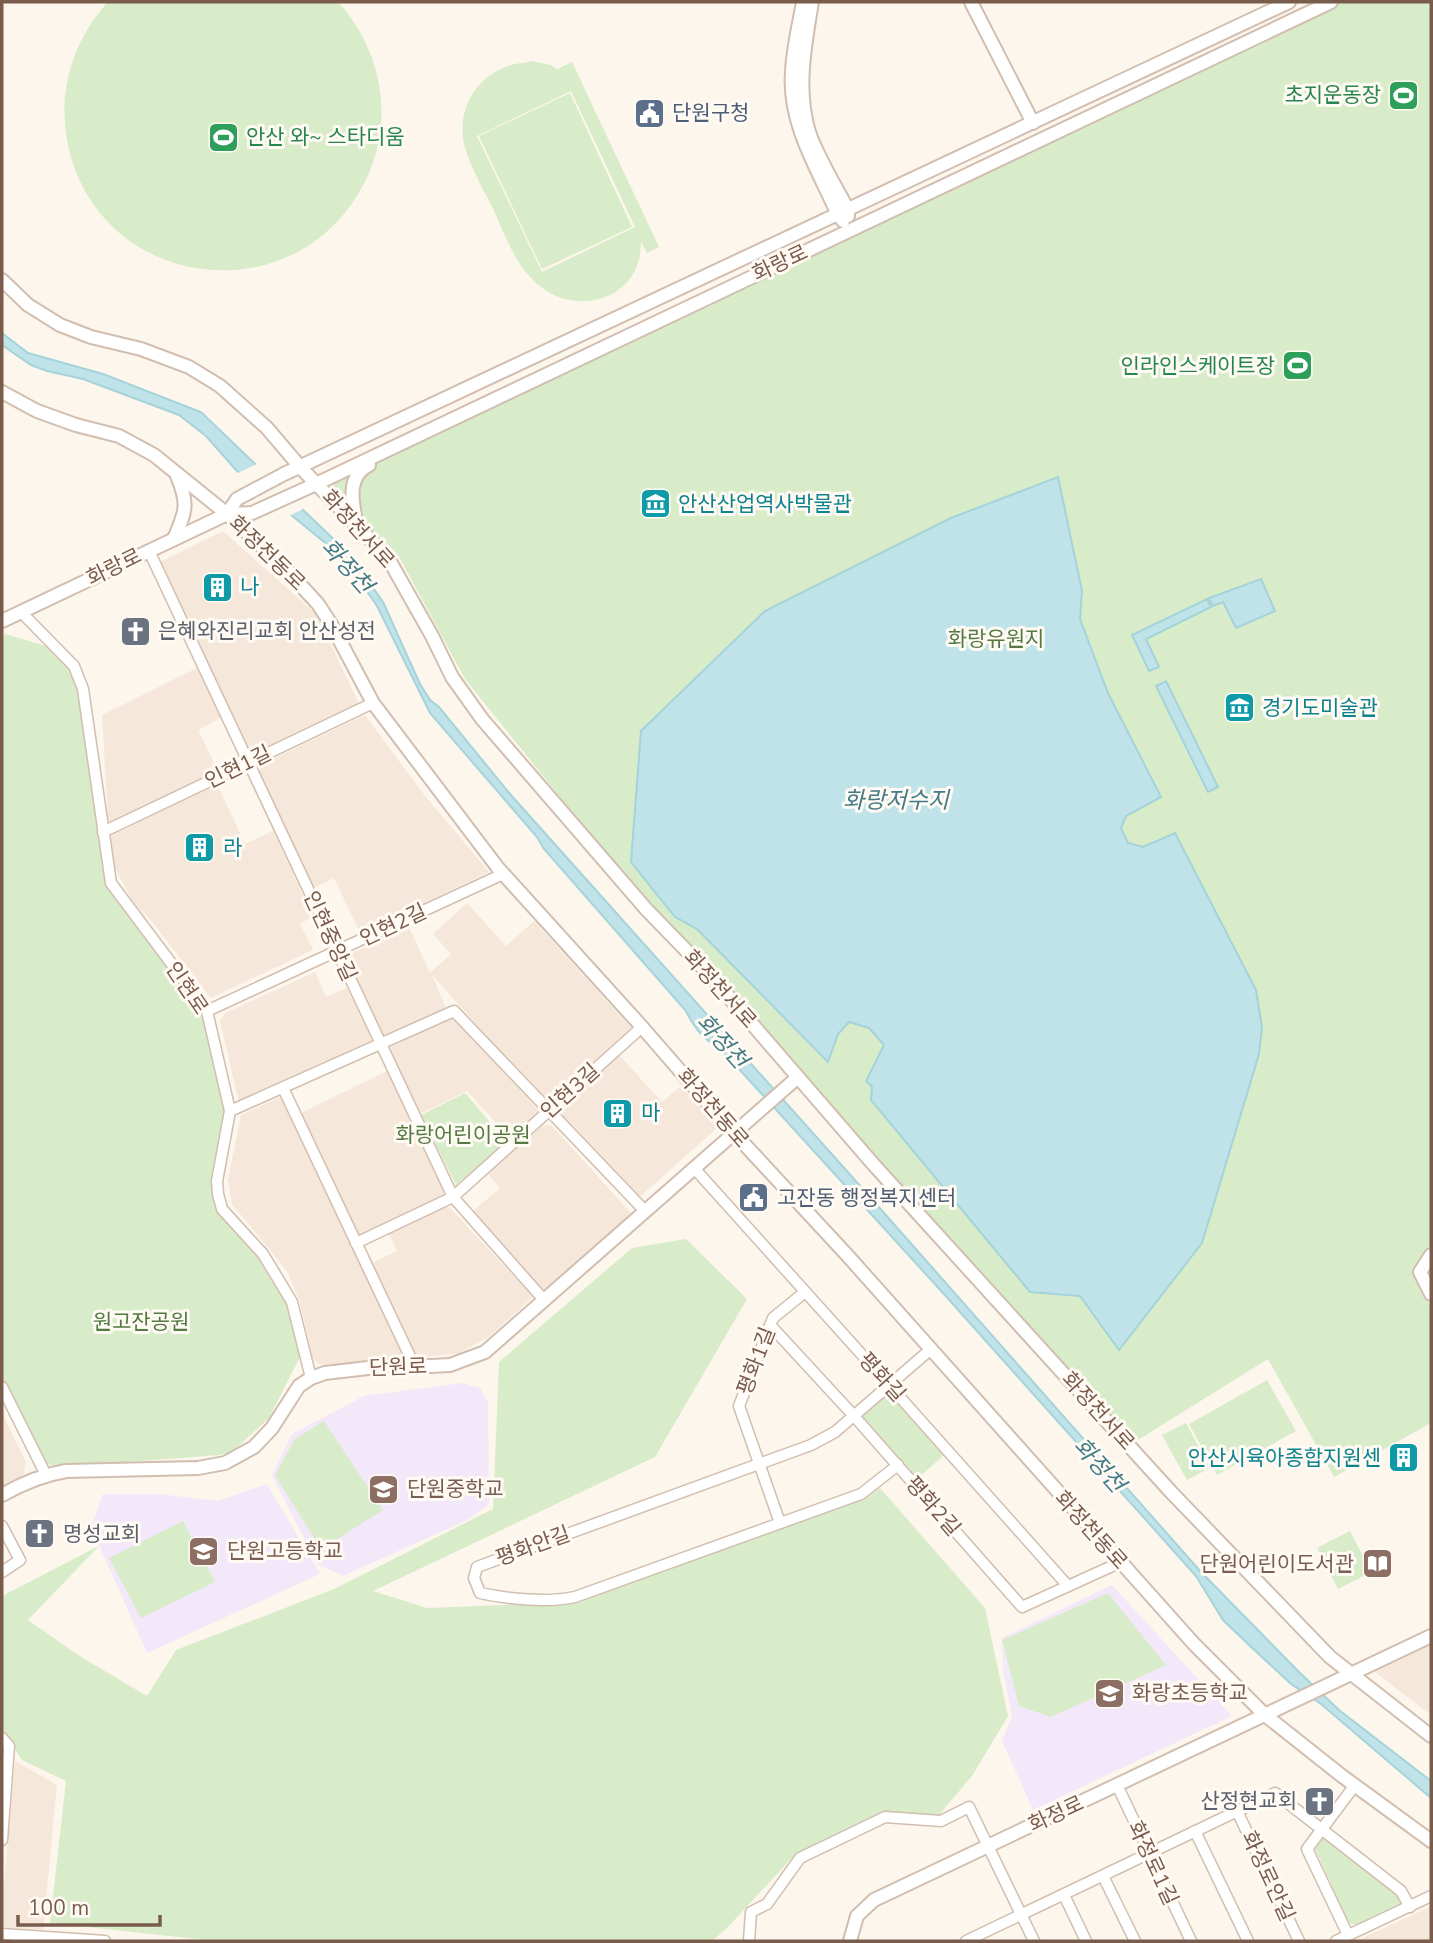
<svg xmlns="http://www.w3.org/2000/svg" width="1433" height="1943" viewBox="0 0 1433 1943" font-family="'Nunito Sans','Noto Sans KR',sans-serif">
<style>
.residential{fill:#f5e8da}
.education{fill:#f3e8fa}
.green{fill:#d8ecc9;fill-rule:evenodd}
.water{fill:#bfe3e8;stroke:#a5d3da;stroke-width:2}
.pier{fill:#fdf6ec}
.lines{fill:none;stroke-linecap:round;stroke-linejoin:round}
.minor-casing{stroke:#d1beb0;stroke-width:13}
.tertiary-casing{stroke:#d1beb0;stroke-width:16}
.minor{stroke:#fff;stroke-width:10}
.tertiary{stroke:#fff;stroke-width:12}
.labels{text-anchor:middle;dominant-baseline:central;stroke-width:6;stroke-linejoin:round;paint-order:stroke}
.leisure-label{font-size:21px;fill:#27864d;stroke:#fffaf3;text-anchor:end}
.service-label{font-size:21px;fill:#4e5e75;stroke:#fffaf3;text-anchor:start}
.street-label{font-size:21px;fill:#7a5c4d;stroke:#fffaf3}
.culture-label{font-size:21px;fill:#0d838f;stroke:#fffaf3;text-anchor:start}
.worship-label{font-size:21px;fill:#5b616d;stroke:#fffaf3;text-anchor:start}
.park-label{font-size:21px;fill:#537a41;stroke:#fffaf3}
.education-label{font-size:21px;fill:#785e54;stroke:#fffaf3;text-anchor:start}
.water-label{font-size:23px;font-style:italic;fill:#437c86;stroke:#fffaf3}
</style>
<rect width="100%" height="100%" fill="#fdf6ec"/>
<g class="residential">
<path d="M223 531 317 615 359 704 251 756 158 563Z"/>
<path d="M197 668 221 718 198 730 218 771 113 823 108 820 102 715Z"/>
<path d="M365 715 425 796 489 872 360 933 334 878 314 888 259 772 262 764Z"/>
<path d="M217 784 245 844 273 831 313 917 300 923 313 950 211 998 153 923 132 900 114 866 111 836Z"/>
<path d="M467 903 506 946 534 921 633 1030 549 1106 432 975 446 1008 382 1038 344 957 409 927 430 973 451 954 433 934Z"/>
<path d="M315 972 326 997 347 988 372 1041 239 1103 220 1021 225 1013Z"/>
<path d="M453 1016 540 1112 510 1138 467 1091 420 1114 389 1048Z"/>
<path d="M619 1055 662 1102 681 1086 718 1127 635 1201 559 1117 562 1107Z"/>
<path d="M387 1071 447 1196 359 1239 299 1114Z"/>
<path d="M283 1096 408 1358 323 1365 317 1363 312 1357 300 1302 287 1271 232 1204 228 1180 241 1115Z"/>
<path d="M546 1125 552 1126 632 1214 544 1293 472 1212 500 1188 488 1174 541 1127Z"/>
<path d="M445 1206 452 1210 533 1297 490 1336 459 1353 416 1358 370 1264 397 1251 389 1234Z"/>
<path d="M2 1413 26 1462 23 1477 2 1487Z"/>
<path d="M1431 1645V1715L1375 1672Z"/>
<path d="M15 1761 57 1785 43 1930 2 1927V1906Z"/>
<path d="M1430 1907 1431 1941H1356Z"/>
</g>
<g class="education">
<path d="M463 1383 480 1388 488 1402 489 1504 465 1521 343 1576 317 1564 272 1475 292 1434 364 1396Z"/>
<path d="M267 1484 320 1574 147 1653 91 1527 103 1494H159L218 1501Z"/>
<path d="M1112 1585 1232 1716 1033 1810 1002 1741 1012 1716 1003 1670 1002 1638Z"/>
</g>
<g class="green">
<path d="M108 2H338C374 41 390 96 377 149 367 189 342 224 308 246 281 263 249 272 217 270 78 265 16 102 108 2Z"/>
<path d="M1331 2H1431V1245L1414 1270 1431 1308V1423L1334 1477 1268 1359 1133 1443 612 862 465 679 398 555 314 477Z"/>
<path d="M532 61 551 65 559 70V68L572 62 659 247 647 253 641 242C640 249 641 256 638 263 624 304 573 312 541 287 517 269 506 238 494 211 485 193 470 166 465 148 455 112 475 76 511 65 518 63 525 63 532 61ZM571 91 635 227 542 272 477 136Z"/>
<path d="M570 93 632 227 542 269 479 136Z"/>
<path d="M5 634 53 648 85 680 87 703 113 879 203 1001 232 1109 218 1177 224 1208 270 1255 284 1285 289 1310 302 1353 269 1418 233 1451 220 1455 60 1467 38 1462 2 1386V636Z"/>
<path d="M465 1093 508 1143 456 1185 421 1115Z"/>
<path d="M686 1239 747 1299 655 1457 373 1591 427 1608 581 1602 727 1545 864 1499 880 1488 985 1608 1008 1716 972 1776 939 1815 886 1814 790 1860 727 1928 712 1941H215L50 1923 66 1781 22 1760 2 1730V1596L99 1546 28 1620 81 1657 147 1696 176 1650 334 1589 493 1509 499 1362 632 1248Z"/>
<path d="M1267 1380 1296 1431 1217 1475 1189 1424Z"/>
<path d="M888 1392 944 1455 916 1480 860 1418Z"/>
<path d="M324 1421 383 1510 321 1549 275 1475 295 1439Z"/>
<path d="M1186 1423 1210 1468 1187 1480 1162 1435Z"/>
<path d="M183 1521 215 1582 141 1618 109 1558Z"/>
<path d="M1350 1531 1371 1572 1338 1589 1317 1548Z"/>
<path d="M1108 1593 1166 1665 1051 1717 1019 1706 1002 1640Z"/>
<path d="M1327 1838 1395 1889 1403 1901 1400 1905 1357 1925 1349 1923 1315 1849 1322 1839Z"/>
</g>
<g class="water">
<path d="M2 333 28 353 103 374 201 412 349 554 383 602 420 684 430 700 439 707 510 794 862 1188 1201 1572 1299 1672 1339 1710 1431 1781V1798L1321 1704 1291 1684 1249 1645 1223 1620 1196 1576 943 1293 718 1046C703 1041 693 1025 686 1011L544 849 537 837 430 713 377 606 355 574 334 550 236 470 206 436 179 415 83 379 47 371 31 365 2 345Z"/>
<path d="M1058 477 1082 591 1080 619 1108 693 1161 797 1126 816 1121 828 1128 843 1143 847 1175 833 1256 990 1262 1027 1259 1054 1202 1243 1119 1350 1080 1296 1030 1292 871 1100 872 1087 866 1081 884 1045 869 1028 849 1022 838 1034 828 1062 697 929 675 917 631 862 641 731 765 611 951 518Z"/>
<path d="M1261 579 1275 611 1236 628 1223 602 1213 606 1209 598Z"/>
<path d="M1207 599 1211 607 1146 639 1159 667 1149 671 1132 635Z"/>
<path d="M1166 681 1218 787 1208 792 1156 686Z"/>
</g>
<path class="pier" d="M259 463 305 508 287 517 236 474Z"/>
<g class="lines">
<defs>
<g id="minor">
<path d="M149 551 453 1197 544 1300"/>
<path d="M21 612 74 666 83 689 111 883 207 1011 230 1111 217 1181 218 1194 222 1209 263 1254 292 1302 311 1378"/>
<path d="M103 832 373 703"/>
<path d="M207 1011 503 874"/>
<path d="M283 1088 414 1365"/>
<path d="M230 1111 454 1011 645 1211"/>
<path d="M694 1168 890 1386 1068 1586"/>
<path d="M356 1243 453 1197 642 1027"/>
<path d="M770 1325 854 1416 1022 1607 1121 1562"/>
<path d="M2 1387 46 1475"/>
<path d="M898 1465 861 1494 575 1597C548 1603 508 1599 480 1593L474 1578 477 1567 811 1445 835 1432 931 1349"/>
<path d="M780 1523 739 1406 773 1318 805 1292"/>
<path d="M2 1526 20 1560 2 1572"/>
<path d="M2 1738 9 1746 2 1840"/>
<path d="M1117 1785 1191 1941"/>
<path d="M1237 1811 1299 1941"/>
<path d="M1195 1831 1248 1941"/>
<path d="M1103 1876 1135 1941"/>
<path d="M1064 1895 1086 1941"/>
<path d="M2 1934 105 1941"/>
<path d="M1348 1935 1307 1849 1355 1785"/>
<path d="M749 1941 751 1912 767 1904 800 1858 885 1817 941 1821 969 1807 1034 1941"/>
<path d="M966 1941 1275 1793 1401 1891 1410 1907"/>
<path d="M1336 1941 1431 1896"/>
</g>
<g id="tertiary">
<path d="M803 2C799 25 793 48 792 72 788 124 818 169 838 215L843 221"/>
<path d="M812 2C805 44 796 90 809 132 817 156 836 187 848 210V216"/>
<path d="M971 2 1033 123"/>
<path d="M2 280 28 305 60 325 91 337 141 349 189 367 220 386 267 428 301 468 388 558 432 636 452 677 482 719 646 909 708 973 874 1165 1171 1492 1330 1657 1431 1736"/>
<path d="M2 392 37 411 76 425 119 436 154 455 227 514 284 567 318 604 331 624 373 703 498 868 642 1027 734 1133 847 1255 1194 1644 1265 1715 1342 1776 1431 1841"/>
<path d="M227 514 237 499 284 474 1289 2"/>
<path d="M357 527C353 504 345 477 369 465"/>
<path d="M174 539C186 511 189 504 177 476"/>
<path d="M2 621 227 514 252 513 316 484 1331 2"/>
<path d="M1431 1255 1420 1272 1431 1294"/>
<path d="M2 1495C23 1483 42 1475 66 1471L198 1468 225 1463 254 1447 272 1428 299 1386 311 1378 325 1373 394 1365 431 1366 450 1365 485 1352 798 1077"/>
<path d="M850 1941 857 1916 874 1900 1431 1636"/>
</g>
</defs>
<use href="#minor" class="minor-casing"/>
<use href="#tertiary" class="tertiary-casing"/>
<use href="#minor" class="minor"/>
<use href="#tertiary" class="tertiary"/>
</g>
<defs>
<symbol id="stadium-square" viewBox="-11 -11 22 22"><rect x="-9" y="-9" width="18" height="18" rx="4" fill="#2e9e5b" stroke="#fffaf3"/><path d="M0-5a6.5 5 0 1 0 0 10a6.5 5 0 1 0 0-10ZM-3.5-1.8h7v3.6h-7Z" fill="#fff"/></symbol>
<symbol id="civic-square" viewBox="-11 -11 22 22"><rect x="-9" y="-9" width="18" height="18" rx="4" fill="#5c6f8a" stroke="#fffaf3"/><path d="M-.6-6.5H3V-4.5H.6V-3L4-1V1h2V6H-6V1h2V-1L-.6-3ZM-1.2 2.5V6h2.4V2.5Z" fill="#fff"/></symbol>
<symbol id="museum-square" viewBox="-11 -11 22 22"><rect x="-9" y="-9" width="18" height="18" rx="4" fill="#0f9aa8" stroke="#fffaf3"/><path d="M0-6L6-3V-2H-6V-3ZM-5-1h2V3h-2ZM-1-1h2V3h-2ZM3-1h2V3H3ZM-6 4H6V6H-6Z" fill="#fff"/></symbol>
<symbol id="building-square" viewBox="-11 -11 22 22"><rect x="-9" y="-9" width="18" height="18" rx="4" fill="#0f9aa8" stroke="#fffaf3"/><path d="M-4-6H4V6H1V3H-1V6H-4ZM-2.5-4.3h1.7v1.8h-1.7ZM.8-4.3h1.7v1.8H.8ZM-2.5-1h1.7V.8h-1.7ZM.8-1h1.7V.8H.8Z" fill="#fff"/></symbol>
<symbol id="church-square" viewBox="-11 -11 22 22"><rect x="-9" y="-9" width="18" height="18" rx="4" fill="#6b7280" stroke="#fffaf3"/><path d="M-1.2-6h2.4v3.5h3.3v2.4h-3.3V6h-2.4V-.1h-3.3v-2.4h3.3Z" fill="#fff"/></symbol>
<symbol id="school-square" viewBox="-11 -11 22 22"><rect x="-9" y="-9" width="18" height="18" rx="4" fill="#8d6e63" stroke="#fffaf3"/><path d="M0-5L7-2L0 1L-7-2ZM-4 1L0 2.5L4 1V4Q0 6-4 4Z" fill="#fff"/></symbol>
<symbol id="library-square" viewBox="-11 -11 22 22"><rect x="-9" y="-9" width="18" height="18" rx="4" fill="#8d6e63" stroke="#fffaf3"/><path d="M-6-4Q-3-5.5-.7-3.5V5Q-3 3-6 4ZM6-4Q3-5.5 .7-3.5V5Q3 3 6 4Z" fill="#fff"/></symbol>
</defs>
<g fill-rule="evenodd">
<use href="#stadium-square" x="1386" y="78" width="35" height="35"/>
<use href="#civic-square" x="632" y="96" width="35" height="35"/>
<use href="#stadium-square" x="206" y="120" width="35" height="35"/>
<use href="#stadium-square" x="1280" y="348" width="35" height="35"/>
<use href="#museum-square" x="638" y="486" width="35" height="35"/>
<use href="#building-square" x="200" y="570" width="35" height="35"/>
<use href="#church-square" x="118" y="614" width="35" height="35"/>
<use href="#museum-square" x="1222" y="690" width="35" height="35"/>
<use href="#building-square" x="182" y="830" width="35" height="35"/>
<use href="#building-square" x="600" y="1096" width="35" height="35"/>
<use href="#civic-square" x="736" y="1180" width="35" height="35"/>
<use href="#building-square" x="1386" y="1440" width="35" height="35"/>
<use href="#school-square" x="366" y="1472" width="35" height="35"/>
<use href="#church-square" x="22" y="1516" width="35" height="35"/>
<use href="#school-square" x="186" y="1534" width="35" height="35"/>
<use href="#library-square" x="1360" y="1546" width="35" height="35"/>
<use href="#school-square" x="1092" y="1676" width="35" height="35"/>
<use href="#church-square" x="1302" y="1784" width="35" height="35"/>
</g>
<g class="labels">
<g class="leisure-label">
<text x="1381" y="95">초지운동장</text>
<text x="246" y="137" text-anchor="start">안산 와~ 스타디움</text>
<text x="1275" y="366">인라인스케이트장</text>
</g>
<g class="service-label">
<text x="672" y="113">단원구청</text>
<text x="777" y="1198">고잔동 행정복지센터</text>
</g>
<g class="street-label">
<text transform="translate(780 263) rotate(-25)">화랑로</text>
<text transform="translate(358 529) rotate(48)">화정천서로</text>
<text transform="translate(267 553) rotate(44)">화정천동로</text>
<text transform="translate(114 567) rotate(-26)">화랑로</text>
<text transform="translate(238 767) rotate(-26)">인현1길</text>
<text transform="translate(393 925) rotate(-25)">인현2길</text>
<text transform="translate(330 936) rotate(65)">인현중앙길</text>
<text transform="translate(187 988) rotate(56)">인현로</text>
<text transform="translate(720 989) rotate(48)">화정천서로</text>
<text transform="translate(570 1091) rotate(-42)">인현3길</text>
<text transform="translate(713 1108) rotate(49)">화정천동로</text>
<text transform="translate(756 1361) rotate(-69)">평화1길</text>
<text transform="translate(398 1367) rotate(-2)">단원로</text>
<text transform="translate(882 1377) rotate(48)">평화길</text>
<text transform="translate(1098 1411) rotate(48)">화정천서로</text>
<text transform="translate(933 1506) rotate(49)">평화2길</text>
<text transform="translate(1091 1530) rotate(48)">화정천동로</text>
<text transform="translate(533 1546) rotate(-20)">평화안길</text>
<text transform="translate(1056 1814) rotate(-25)">화정로</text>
<text transform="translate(1153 1863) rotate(65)">화정로1길</text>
<text transform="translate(1268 1876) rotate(65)">화정로안길</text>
</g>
<g class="culture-label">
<text x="678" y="504">안산산업역사박물관</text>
<text x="240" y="587">나</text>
<text x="1262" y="708">경기도미술관</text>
<text x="223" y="848">라</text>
<text x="641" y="1113">마</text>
<text x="1381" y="1458" text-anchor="end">안산시육아종합지원센</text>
</g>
<g class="worship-label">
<text x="158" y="631">은혜와진리교회 안산성전</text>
<text x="63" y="1534">명성교회</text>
<text x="1297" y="1801" text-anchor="end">산정현교회</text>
</g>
<g class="park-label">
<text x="996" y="639">화랑유원지</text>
<text x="463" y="1135">화랑어린이공원</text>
<text x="141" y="1322">원고잔공원</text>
</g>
<g class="education-label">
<text x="407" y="1489">단원중학교</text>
<text x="227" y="1551">단원고등학교</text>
<text x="1354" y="1564" text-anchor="end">단원어린이도서관</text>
<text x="1132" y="1693">화랑초등학교</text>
</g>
<g class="water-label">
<text transform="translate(347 566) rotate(48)">화정천</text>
<text x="896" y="800">화랑저수지</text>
<text transform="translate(722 1041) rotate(48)">화정천</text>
<text transform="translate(1099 1465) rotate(48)">화정천</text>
</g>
</g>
<rect width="1433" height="1943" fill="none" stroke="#7a5c4d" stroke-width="7"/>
<path d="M18 1915v10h142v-10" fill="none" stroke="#7a5c4d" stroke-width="3.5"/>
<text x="28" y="1915" font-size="21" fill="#7a5c4d" stroke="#fffaf3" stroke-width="5" paint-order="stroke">100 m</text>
</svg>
